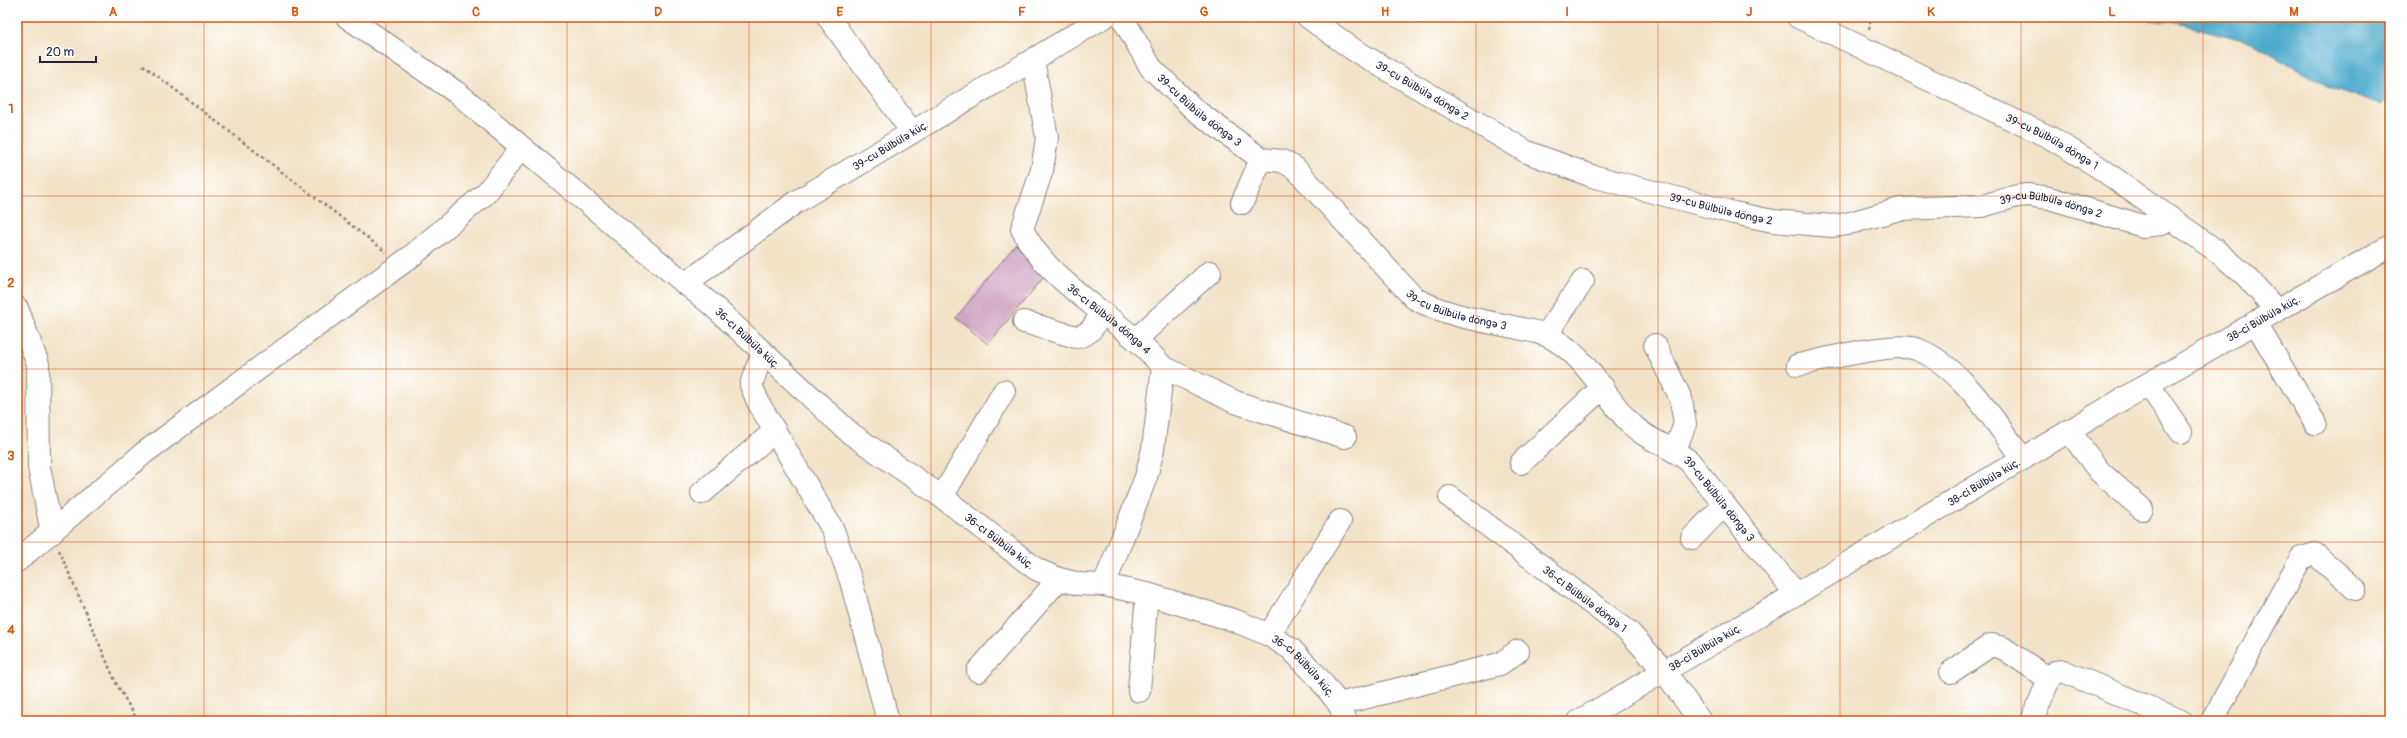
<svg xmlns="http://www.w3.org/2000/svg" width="2407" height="738" viewBox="0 0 2407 738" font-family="Pangolin,sans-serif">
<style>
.water{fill:#4eaacc;stroke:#386684}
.building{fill:#cfa7c4}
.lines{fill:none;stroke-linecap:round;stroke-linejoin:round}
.minor-casing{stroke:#8a8282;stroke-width:24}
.path{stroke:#8a8282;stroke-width:2.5;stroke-dasharray:3 3;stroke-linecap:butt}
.minor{stroke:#fff;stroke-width:22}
.grid{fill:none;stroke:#de560e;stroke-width:1;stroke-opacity:0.55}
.labels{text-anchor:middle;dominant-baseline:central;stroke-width:4;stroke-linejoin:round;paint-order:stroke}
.street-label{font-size:11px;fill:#22223b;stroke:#fff}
.neatline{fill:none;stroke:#de560e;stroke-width:1.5}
.grid-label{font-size:13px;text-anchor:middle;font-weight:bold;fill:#de560e}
</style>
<rect width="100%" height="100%" fill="#fff"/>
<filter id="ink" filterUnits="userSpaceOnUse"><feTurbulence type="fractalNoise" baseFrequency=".025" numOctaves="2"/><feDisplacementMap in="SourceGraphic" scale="8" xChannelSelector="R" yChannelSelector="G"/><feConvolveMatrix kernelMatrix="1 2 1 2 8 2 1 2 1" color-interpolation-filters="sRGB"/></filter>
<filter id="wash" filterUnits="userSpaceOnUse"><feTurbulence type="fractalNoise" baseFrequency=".012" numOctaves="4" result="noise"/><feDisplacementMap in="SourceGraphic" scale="16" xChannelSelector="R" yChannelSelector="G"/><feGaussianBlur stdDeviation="0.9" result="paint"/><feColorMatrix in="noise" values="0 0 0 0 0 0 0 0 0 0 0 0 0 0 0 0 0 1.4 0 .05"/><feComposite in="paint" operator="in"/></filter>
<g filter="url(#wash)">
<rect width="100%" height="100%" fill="#f2e3c8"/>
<path class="water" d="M2120 17H2380L2390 32V97L2380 105 2327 86 2251 42 2169 21 2124 20Z"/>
<g id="blocks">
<path class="building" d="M1016 244 1043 278 988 344 956 318Z"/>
</g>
</g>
<g filter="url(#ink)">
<use href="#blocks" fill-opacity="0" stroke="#8a8282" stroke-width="1"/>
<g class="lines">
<defs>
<g id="minor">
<path id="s1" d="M347 17 460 95 627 236 712 305 850 433 942 497 1036 569 1059 579 1079 584 1104 585 1147 594 1236 621 1269 635 1291 649 1316 675 1339 704 1346 721"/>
<path d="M828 17 912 132"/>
<path id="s2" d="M1122 17 1151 68 1195 110 1261 159 1282 161 1295 168 1414 298C1444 315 1479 320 1513 327 1524 330 1538 331 1548 336 1586 355 1601 392 1629 422 1646 440 1670 446 1689 461L1796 594"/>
<path id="s3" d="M1308 17 1354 50 1527 152 1592 176 1734 213 1773 221 1832 226 1846 224 1900 209 1982 206 2017 196 2028 195 2049 198 2143 226 2162 224 2171 219"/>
<path id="s4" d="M1798 17 2049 137 2097 166 2218 252 2246 276 2276 310"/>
<path id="s5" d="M1033 60 1047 138 1042 170 1022 229C1045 276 1096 305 1135 339 1145 347 1154 357 1163 367L1153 449 1146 477 1104 585"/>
<path d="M1242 203 1261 159"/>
<path id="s6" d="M685 284 796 202 1104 17"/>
<path d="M17 308 38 364 39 467 52 533"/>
<path d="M1024 322 1076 337C1091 335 1095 325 1101 312"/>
<path d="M2255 322 2315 423"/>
<path d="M1546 335 1583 281"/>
<path d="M1136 339 1210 272"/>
<path d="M1655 345 1681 399 1685 424 1675 450"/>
<path d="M764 355 758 365 751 385 759 404 833 530 851 581 888 721"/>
<path d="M1798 365C1823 360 1895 341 1916 349 1960 364 1996 424 2023 459"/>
<path d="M1163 367 1235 402 1345 437"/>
<path d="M2148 384 2181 432"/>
<path d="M2069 431 2100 472 2142 509"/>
<path d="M1521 463 1603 387"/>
<path d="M702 493 775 431"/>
<path d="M942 497 1004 391"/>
<path id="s7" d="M1450 497 1629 632 1665 672 1700 721"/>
<path d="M1692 538 1724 505"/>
<path d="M17 561 144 453 413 255 486 193 521 148"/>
<path d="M1269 635 1340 521"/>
<path d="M978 671 1059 579"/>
<path d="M1951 672 1991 645 2003 648 2049 679"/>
<path d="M1139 691 1147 594"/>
<path d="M1339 704 1500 664 1518 651"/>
<path id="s8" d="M1579 721 1796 594 2148 384 2390 246"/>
<path d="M2032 721 2049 679 2055 672 2063 671 2181 721"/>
<path d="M2212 721 2301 558 2315 554 2355 589"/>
</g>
</defs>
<use href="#minor" class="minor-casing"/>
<g class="path">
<path d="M1869 29 1871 17"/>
<path d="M143 65 386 252"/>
<path d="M59 550 116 683 138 721"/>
</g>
<use href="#minor" class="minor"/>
</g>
</g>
<path class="grid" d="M204 17V721M386 17V721M567 17V721M749 17V721M931 17V721M1113 17V721M1294 17V721M1476 17V721M1658 17V721M1840 17V721M2021 17V721M2203 17V721M17 196H2390M17 369H2390M17 542H2390"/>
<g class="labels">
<g class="street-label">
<text stroke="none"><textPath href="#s3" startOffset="136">39-cu Bülbülə döngə 2</textPath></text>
<text stroke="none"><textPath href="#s2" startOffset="123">39-cu Bülbülə döngə 3</textPath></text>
<text stroke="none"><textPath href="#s4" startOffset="283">39-cu Bülbülə döngə 1</textPath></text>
<text stroke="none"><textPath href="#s6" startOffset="248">39-cu Bülbülə küç.</textPath></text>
<text stroke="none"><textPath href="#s3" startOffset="460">39-cu Bülbülə döngə 2</textPath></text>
<text stroke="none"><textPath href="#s3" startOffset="796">39-cu Bülbülə döngə 2</textPath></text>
<text stroke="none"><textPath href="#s2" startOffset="458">39-cu Bülbülə döngə 3</textPath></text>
<text stroke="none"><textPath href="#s8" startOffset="794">38-ci Bülbülə küç.</textPath></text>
<text stroke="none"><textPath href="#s5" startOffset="300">36-cı Bülbülə döngə 4</textPath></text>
<text stroke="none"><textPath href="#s1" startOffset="514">36-cı Bülbülə küç.</textPath></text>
<text stroke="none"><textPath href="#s8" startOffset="470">38-ci Bülbülə küç.</textPath></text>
<text stroke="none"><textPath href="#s2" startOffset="793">39-cu Bülbülə döngə 3</textPath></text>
<text stroke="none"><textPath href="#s1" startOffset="838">36-cı Bülbülə küç.</textPath></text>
<text stroke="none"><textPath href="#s7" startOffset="169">36-cı Bülbülə döngə 1</textPath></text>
<text stroke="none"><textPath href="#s8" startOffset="146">38-ci Bülbülə küç.</textPath></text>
<text stroke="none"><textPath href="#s1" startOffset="1174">36-cı Bülbülə küç.</textPath></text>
</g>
</g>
<rect width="2407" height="738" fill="none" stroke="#fff" stroke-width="44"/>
<path d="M40 56v6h56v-6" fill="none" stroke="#22223b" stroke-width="2"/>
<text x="46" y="56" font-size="12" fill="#22223b" stroke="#ffffff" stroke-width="3" paint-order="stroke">20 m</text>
<rect x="22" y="22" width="2363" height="694" class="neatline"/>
<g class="grid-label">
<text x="113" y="16">A</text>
<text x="295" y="16">B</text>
<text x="476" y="16">C</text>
<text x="658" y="16">D</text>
<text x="840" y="16">E</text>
<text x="1022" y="16">F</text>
<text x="1204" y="16">G</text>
<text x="1385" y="16">H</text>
<text x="1567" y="16">I</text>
<text x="1749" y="16">J</text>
<text x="1931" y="16">K</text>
<text x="2112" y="16">L</text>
<text x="2294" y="16">M</text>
<text x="11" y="113">1</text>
<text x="11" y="287">2</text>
<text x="11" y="460">3</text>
<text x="11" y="634">4</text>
</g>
</svg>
